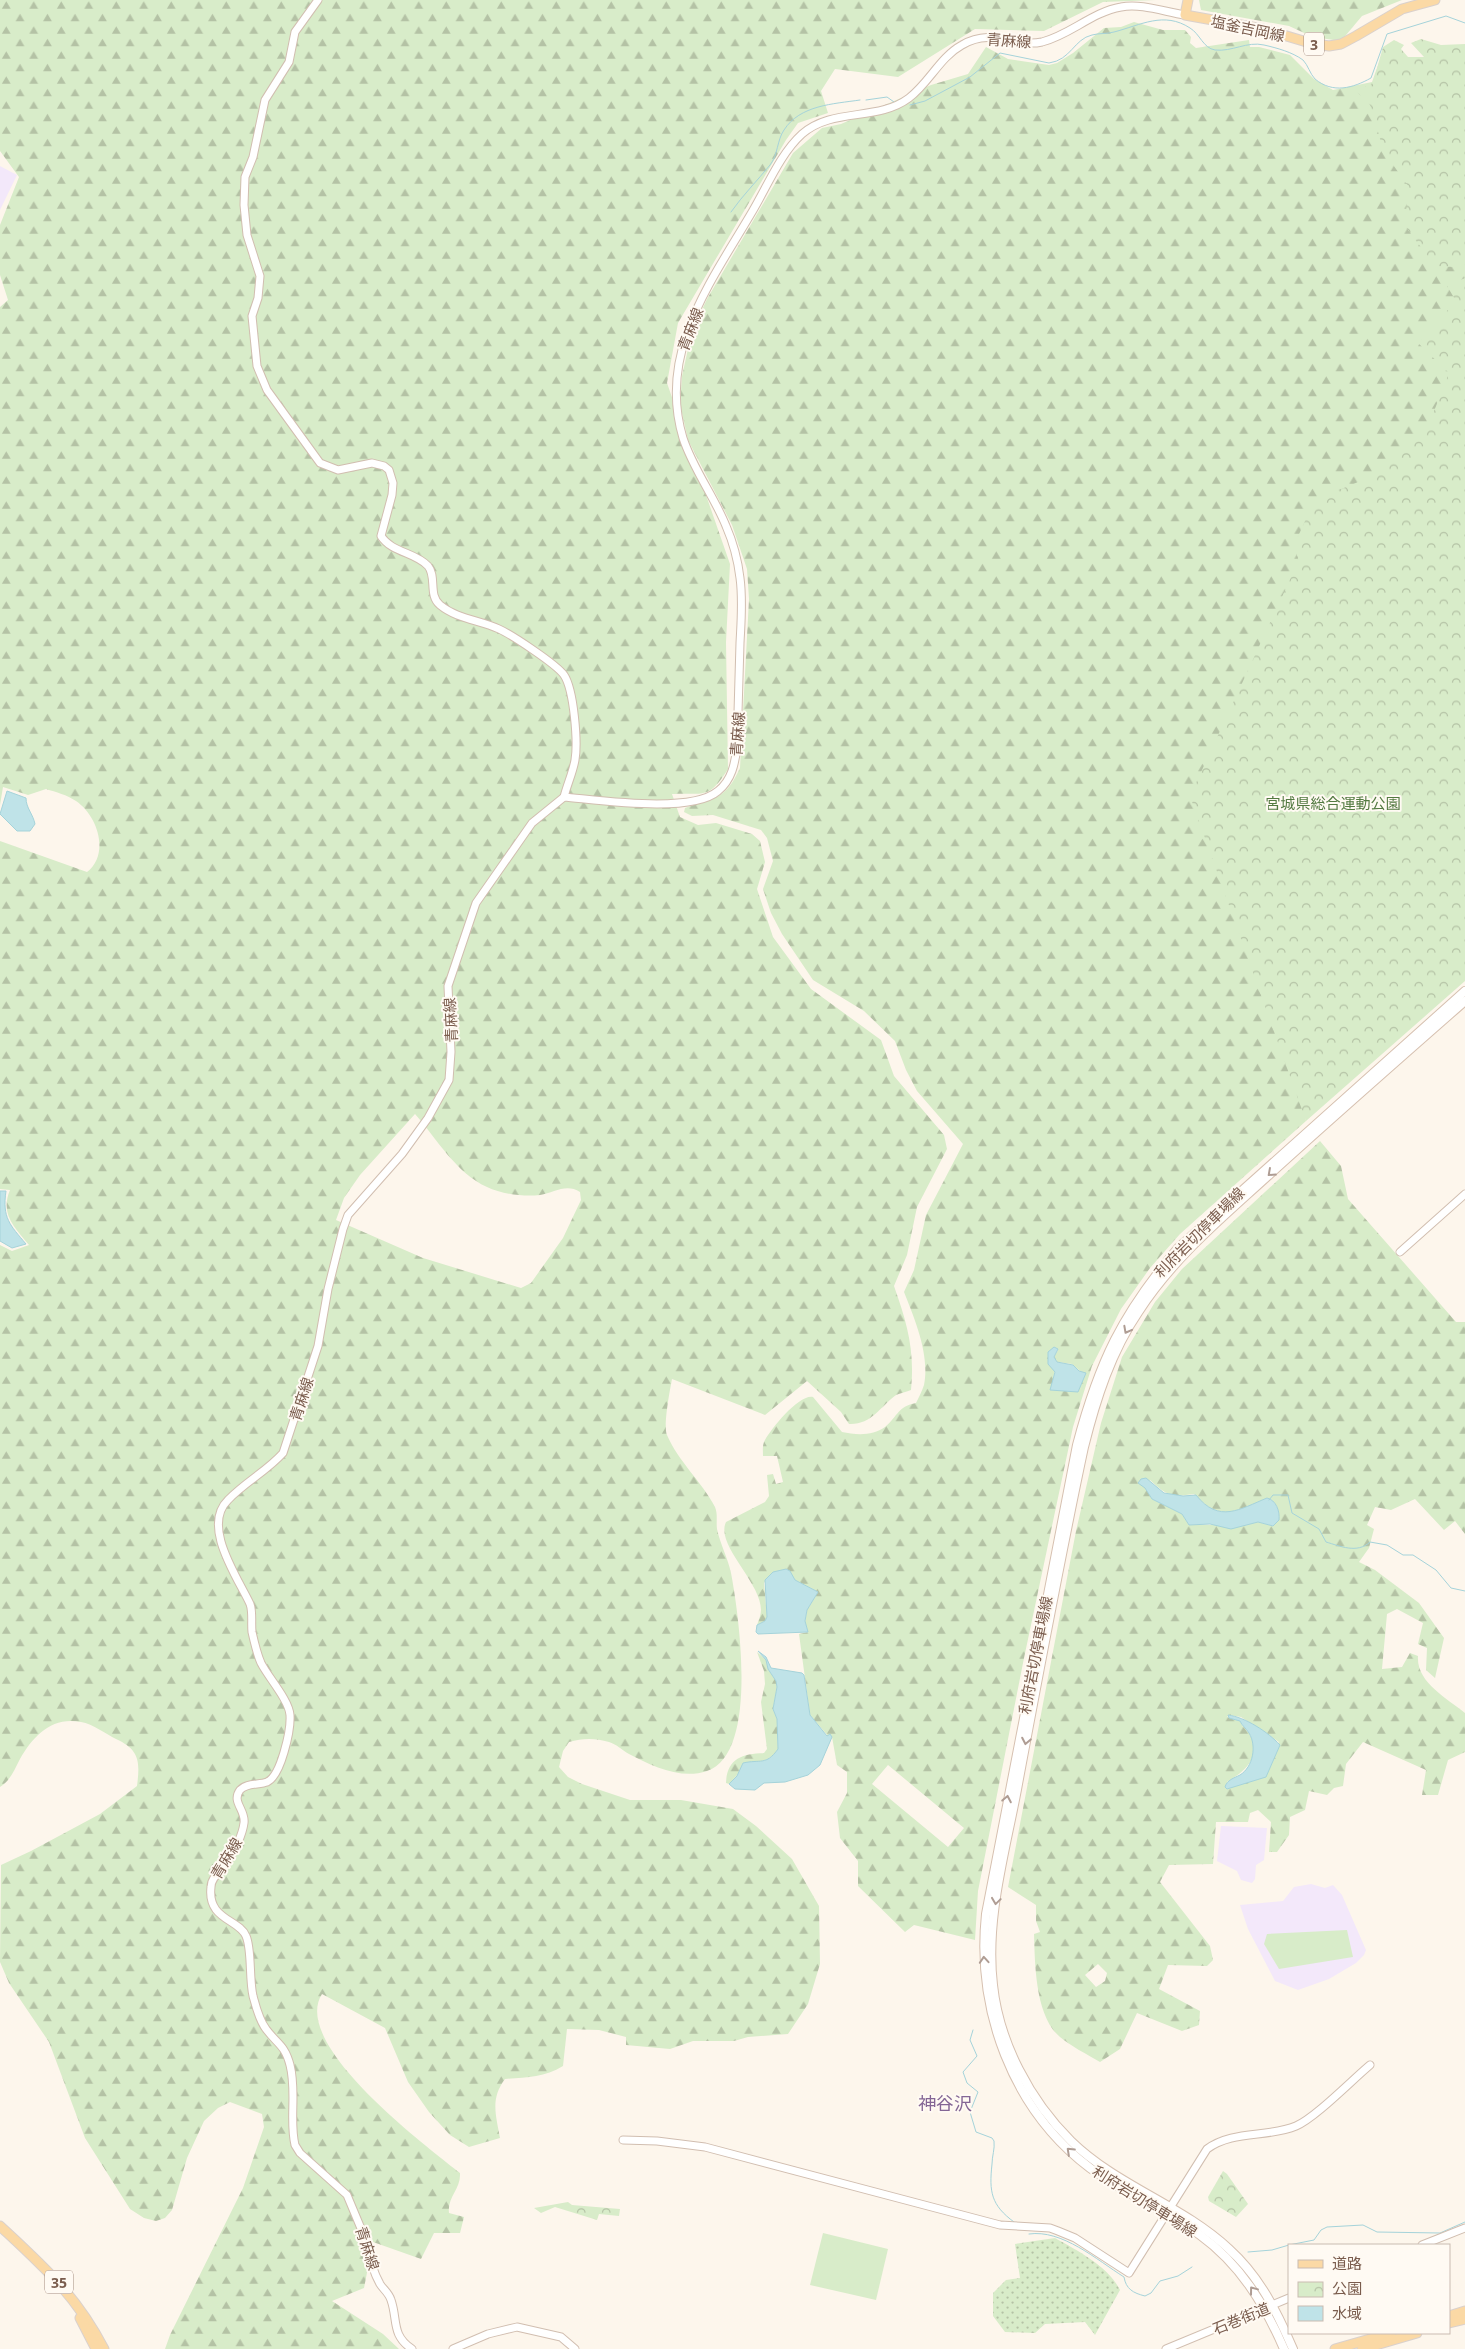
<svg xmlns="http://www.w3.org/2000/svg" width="1465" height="2349" viewBox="0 0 1465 2349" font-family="'Noto Sans','Noto Sans JP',sans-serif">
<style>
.education{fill:#f3e8fa}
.grass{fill:url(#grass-dots)}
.forest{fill:url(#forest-firs);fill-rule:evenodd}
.park{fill:url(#park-crowns)}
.pitch{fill:#d8ecc9}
.water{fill:#bfe3e8;stroke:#a5d3da}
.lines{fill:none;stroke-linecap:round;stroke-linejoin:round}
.stream{stroke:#a5d3da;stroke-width:1}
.tertiary-casing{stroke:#d1beb0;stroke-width:9}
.secondary-casing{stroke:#d6c0b0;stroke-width:10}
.primary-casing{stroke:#dad1cd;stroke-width:11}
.tertiary{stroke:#fff;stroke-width:7}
.secondary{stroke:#fff;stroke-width:8}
.primary{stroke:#fbd9a5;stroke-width:9}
.oneway{stroke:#af9d94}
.labels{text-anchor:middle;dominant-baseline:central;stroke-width:4;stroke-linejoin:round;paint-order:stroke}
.shield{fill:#fffaf3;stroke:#a28b7f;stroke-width:1}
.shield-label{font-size:14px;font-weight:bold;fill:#7a5c4d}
.street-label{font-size:15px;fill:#7a5c4d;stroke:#fffaf3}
.park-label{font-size:15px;fill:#537a41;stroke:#fffaf3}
.quarter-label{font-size:18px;fill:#846695;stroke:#fffaf3}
</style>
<defs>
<pattern id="grass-dots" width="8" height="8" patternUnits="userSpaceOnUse" patternTransform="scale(1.25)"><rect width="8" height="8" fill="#d8ecc9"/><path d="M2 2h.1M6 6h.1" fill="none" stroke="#b4c2a5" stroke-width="1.8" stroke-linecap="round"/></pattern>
<pattern id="forest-firs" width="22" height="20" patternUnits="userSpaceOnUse" patternTransform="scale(1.25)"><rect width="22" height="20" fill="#d8ecc9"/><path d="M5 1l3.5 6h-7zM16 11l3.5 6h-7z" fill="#b4c2a5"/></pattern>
<pattern id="park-crowns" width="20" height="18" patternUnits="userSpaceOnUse" patternTransform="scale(1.25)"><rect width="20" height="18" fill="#d8ecc9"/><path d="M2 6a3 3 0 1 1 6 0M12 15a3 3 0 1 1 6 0" fill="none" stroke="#b4c2a5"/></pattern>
</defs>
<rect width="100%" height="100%" fill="#fdf6ec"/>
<g class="education">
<path d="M0 166 17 175 0 210Z"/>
<path d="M1221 1826 1267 1828 1264 1860 1256 1865 1255 1879 1252 1883 1241 1880 1237 1871 1217 1861Z"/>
<path d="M1311 1884 1325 1888 1333 1885 1342 1895 1366 1950 1364 1955 1356 1963 1329 1979 1298 1990 1275 1981 1248 1929 1240 1905 1283 1901 1294 1887Z"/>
</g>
<path class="grass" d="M1055 2238C1078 2251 1108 2266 1120 2290L1095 2335 1085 2322 1045 2324 1035 2333 1005 2332 993 2316V2293L1006 2280 1020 2278 1015 2244Z"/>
<g class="forest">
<path d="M0 0H1156L1103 2 1044 31 975 29 898 77 835 69 821 91 828 113 798 123 786 140 678 323 667 383 730 564 726 642 728 769C708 801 704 792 672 794L680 817 698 825 716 823 752 834 760 841 765 862 757 889 773 937 811 989 881 1040 894 1076 944 1135 947 1149 917 1207 907 1255 894 1286C907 1323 915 1350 911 1390 907 1392 900 1393 896 1395 880 1407 871 1425 849 1424L841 1412 807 1381 765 1415 672 1379C670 1390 663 1426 667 1435 678 1461 702 1482 715 1507 718 1514 716 1522 717 1529 720 1544 728 1558 731 1573 739 1615 759 1754 707 1771 681 1780 652 1766 629 1754 622 1750 616 1744 609 1742 595 1738 583 1738 569 1742L563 1751 559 1767 568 1777 582 1784 630 1800H681L733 1809 756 1826 792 1859 819 1906 820 1964 808 2004 788 2034 748 2037 734 2041H693L670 2049 626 2045V2037L599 2030 567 2029 563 2066C544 2078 526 2077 505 2079 490 2099 496 2115 500 2138L469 2147 450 2135 429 2112 408 2082 385 2028 322 1994C290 2044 425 2145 460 2173 461 2189 447 2197 449 2213L464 2217 460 2233H434L421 2259 373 2242 364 2288 332 2301 383 2334 399 2349H165L170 2335 243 2188 264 2127 262 2114 230 2102 218 2108 204 2121 187 2158 172 2210 165 2218 156 2221 144 2218 130 2209 85 2138 49 2042 9 1983 0 1962 1 1865 31 1851 100 1814 137 1786C140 1762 140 1750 116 1739 106 1734 93 1724 81 1722 52 1716 33 1736 20 1759 14 1770 11 1780 0 1787V1245L12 1251 29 1245C14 1227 0 1214 10 1190L0 1189V841L87 872C110 854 98 816 76 801 67 795 56 792 46 789L28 795 3 787 0 805V307L8 300 0 275V225L19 177 0 151ZM415 1114C437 1139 456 1173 487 1187 501 1194 524 1197 540 1195 554 1193 566 1183 580 1192L581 1200 563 1238 531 1283 521 1288 423 1258 336 1220 344 1198 360 1175Z"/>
<path d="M1199 0H1402L1362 16 1341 41 1313 37 1289 26 1201 10Z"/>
<path d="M1134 22 1163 30H1185L1191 37 1190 43 1196 48 1249 40 1250 47H1259L1290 55 1314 79 1333 90 1372 82 1384 48H1400L1402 54 1408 58H1426L1421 40 1465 198V750L1299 1081 1306 1121 1180 1234 1150 1268 1121 1309 1092 1366 1073 1427 1024 1658 978 1891 975 1940 914 1925 905 1932 858 1886V1861L840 1838 837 1812 847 1793V1772L837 1765 832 1737 828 1736 810 1715 799 1634 808 1632 805 1622 807 1610 818 1592 795 1580 787 1569 771 1574 764 1583 767 1617 765 1621 757 1625C759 1620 761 1614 761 1610 761 1582 715 1545 726 1522L765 1502 769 1496 767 1475 773 1474 776 1484 783 1482 777 1456H763C763 1451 762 1445 765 1440 772 1428 799 1394 813 1397L842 1432C856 1435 873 1436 885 1427 898 1416 898 1406 916 1403 919 1397 922 1391 924 1385 930 1355 915 1320 904 1292L914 1270 926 1215 963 1144 917 1091 906 1070 895 1041 864 1011 813 980 782 934 771 913 763 889 773 861 767 838 761 830 713 815 692 816 684 812 685 808C716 797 725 800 740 768L749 599 747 569 732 525 688 440 680 404 682 376 692 331 707 299 793 153 822 128 841 124 931 85 968 74 986 47 1008 59 1049 65 1057 63 1073 53 1104 28 1121 27ZM1054 1347 1058 1350 1054 1357 1057 1362 1072 1364 1081 1372 1073 1391 1063 1390 1053 1379 1055 1370 1048 1362ZM888 1765 964 1828 948 1847 872 1784Z"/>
<path d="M1320 1141 1341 1166 1348 1199 1456 1322H1465V1534L1455 1521 1444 1530 1415 1499 1391 1510 1375 1507 1367 1525 1374 1529 1369 1548 1359 1562 1375 1570 1419 1603 1444 1638 1435 1678 1426 1670 1427 1648 1418 1644 1423 1623 1397 1609 1387 1614 1382 1669 1402 1667 1410 1653 1418 1656C1416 1682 1447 1698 1465 1713V1752L1448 1760 1438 1795H1422L1426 1770 1363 1742 1346 1764 1343 1786 1334 1788 1327 1795 1309 1791 1305 1810 1290 1817 1289 1835 1277 1852H1269L1271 1822 1258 1810 1250 1813 1248 1822H1216L1213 1864 1169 1865 1160 1882 1210 1946 1213 1960 1207 1966 1168 1965 1159 1989 1200 2011 1199 2025 1182 2031 1137 2013 1120 2049 1100 2062C1088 2055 1069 2045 1060 2037 1035 2016 1035 1964 1034 1934L1040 1932 1036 1921V1905L1008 1887 1076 1531 1101 1423 1122 1357 1155 1302 1182 1269ZM1150 1480C1167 1496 1171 1497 1194 1494 1220 1523 1237 1511 1267 1498 1276 1500 1280 1511 1279 1520L1273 1526 1258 1522 1245 1525H1189L1182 1514 1152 1499 1145 1487ZM1229 1715 1241 1717 1279 1742 1252 1780 1231 1787 1227 1782C1245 1771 1262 1758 1249 1733 1246 1729 1242 1727 1240 1721L1227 1717ZM1098 1964 1107 1973 1105 1981 1096 1987 1085 1975Z"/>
<path d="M757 1652 766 1660 768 1669 776 1681 777 1687 773 1709 777 1719 778 1749C770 1760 762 1763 749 1762L729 1784 726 1783C727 1759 741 1754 764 1753L767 1749 761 1702 765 1684 764 1671Z"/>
</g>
<g class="park">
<path d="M1421 39 1441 45 1465 44V264L1454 267 1435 266 1405 226 1408 186 1384 152 1370 105 1356 91 1373 83 1383 47 1394 40 1404 45 1401 49 1408 57H1424L1411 43Z"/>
<path d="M1465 278V981L1306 1121 1190 796 1298 562 1295 543 1310 510 1339 490 1370 477 1425 434 1449 373 1418 343 1456 301 1447 286Z"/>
<path d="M1223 2171 1227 2174 1248 2204 1236 2217 1209 2201 1208 2197Z"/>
<path d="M568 2202 572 2205 620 2209 619 2216 599 2214 597 2220 555 2207 541 2213 534 2208Z"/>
</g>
<g class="pitch">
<path d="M1347 1930 1353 1957 1279 1969 1264 1944 1267 1934Z"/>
<path d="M823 2233 888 2249 876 2300 810 2285Z"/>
</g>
<g class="water">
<path d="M7 791 26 798C26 808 33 814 35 824L30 831H17L0 814Z"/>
<path d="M0 1191H6C2 1218 10 1225 26 1244L12 1248 0 1241Z"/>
<path d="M1054 1347 1058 1349 1054 1357 1057 1362 1073 1365 1079 1371 1086 1373 1078 1392 1050 1390 1055 1372 1048 1364V1352Z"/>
<path d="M1146 1478 1164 1493 1183 1496 1196 1495C1219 1524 1240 1509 1267 1498 1276 1500 1280 1511 1279 1520L1273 1526 1258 1522 1231 1529 1210 1524 1189 1525 1182 1514 1152 1499 1145 1488 1138 1483 1141 1479Z"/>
<path d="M786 1569 790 1571 795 1580 818 1592 807 1610 805 1621 808 1632 758 1634 756 1632 757 1625 765 1621 767 1617 765 1580 773 1572Z"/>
<path d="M758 1651 766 1657 771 1668 802 1673 804 1675 810 1715 827 1736 830 1734 832 1737 820 1765 808 1775 785 1782 764 1783 755 1790 735 1789 729 1784 737 1776 743 1763C760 1759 766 1766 778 1749L777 1719 773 1709 777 1687 776 1681 768 1669 766 1660Z"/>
<path d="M1228 1715C1245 1717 1268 1732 1280 1745L1266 1777 1227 1789 1225 1787C1227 1780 1234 1778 1240 1775 1253 1767 1257 1746 1249 1733 1246 1728 1242 1726 1240 1721L1229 1718Z"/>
</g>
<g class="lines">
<g class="stream">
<path d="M866 100 887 97 894 102"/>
<path d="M910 105 925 101 970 77 1000 53 1049 63C1071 60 1074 39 1092 35 1099 33 1107 34 1114 32 1141 25 1164 11 1190 28 1200 34 1203 48 1215 50 1232 52 1247 41 1264 45 1277 48 1292 52 1303 60 1308 65 1310 74 1315 79 1333 94 1353 88 1371 78L1387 34 1446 16 1465 23"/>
<path d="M731 212C743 195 757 181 770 165 778 155 777 140 784 130 800 105 833 104 860 100"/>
<path d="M1269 1500 1273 1495H1288L1292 1513 1319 1529 1326 1542C1340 1546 1357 1554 1370 1542L1387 1545 1403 1555H1413L1436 1570 1451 1588 1465 1591"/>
<path d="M973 2030 970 2040 977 2056 963 2072 967 2083 978 2092 970 2112 976 2132 992 2138 994 2141C995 2149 992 2156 992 2164 989 2192 991 2205 1014 2222"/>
<path d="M1029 2234C1062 2229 1097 2260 1124 2277 1126 2289 1133 2293 1145 2296L1151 2293 1160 2281 1178 2276 1192 2267"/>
<path d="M1289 2245 1314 2240 1321 2230 1327 2227 1363 2225 1377 2232 1440 2233 1465 2222"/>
<path d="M1248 2252 1272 2250 1289 2245"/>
</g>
<defs>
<g id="tertiary">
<path d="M318 0 295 32 289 62 265 100 253 157 245 177 244 205 247 235 260 276 258 298 252 316 257 366 267 390 320 463 338 470 372 463 384 466 389 470 393 483 392 495 381 536C392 553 415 552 428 566 437 577 428 595 440 605 457 619 479 620 499 629 512 635 556 664 564 675 574 690 578 742 575 760 573 772 567 785 564 797"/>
<path d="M1400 1252 1465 1194"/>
<path d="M623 2140 657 2141 705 2147 1000 2225 1050 2228 1058 2231 1075 2238 1129 2273 1207 2149C1233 2130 1267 2138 1296 2126 1315 2118 1352 2080 1370 2065"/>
<path d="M1422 2245 1465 2228"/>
<path d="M412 2349C391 2335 398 2320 391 2300 389 2293 383 2289 380 2284 375 2275 369 2260 370 2250L347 2195 300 2153 295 2145C289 2120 297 2092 290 2065 285 2045 277 2044 266 2029 259 2020 256 2007 253 1996 249 1979 252 1949 246 1936 239 1919 207 1920 211 1887 211 1878 219 1873 224 1867 232 1855 242 1838 244 1823 246 1810 231 1802 240 1790 246 1783 259 1785 267 1782 281 1776 291 1730 290 1715 289 1700 268 1677 261 1663 257 1654 254 1641 252 1632 251 1623 253 1612 250 1604 238 1578 201 1526 228 1500 245 1482 267 1471 283 1453L318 1346 328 1289 343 1229 348 1215 402 1154 428 1118 449 1080 451 1052 448 986 476 903 532 823 564 797C599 800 691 814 718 791 732 780 735 763 737 747 738 712 739 678 740 643 741 622 743 600 740 578 738 561 733 542 726 526 714 496 693 469 683 438 657 352 711 282 752 212 767 187 780 154 802 134 833 107 877 122 909 98 929 83 940 57 962 45 993 27 1014 48 1042 42 1070 35 1092 12 1121 7 1141 3 1165 12 1185 15"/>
<path d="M453 2349 488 2334 517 2327 561 2337 575 2349"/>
<path d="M1166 2349 1289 2298"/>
</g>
<g id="secondary">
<path d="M1284 2349C1265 2305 1240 2264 1200 2235 1165 2210 1125 2194 1090 2168 1012 2109 976 2010 986 1914L1077 1445C1099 1362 1122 1314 1178 1248L1465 991"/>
<path d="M1293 2349C1277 2312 1260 2277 1229 2249 1182 2205 1117 2186 1071 2141 1030 2101 999 2042 993 1985 985 1918 1006 1850 1018 1784 1039 1672 1060 1559 1084 1447 1096 1399 1111 1352 1139 1311 1174 1257 1223 1217 1270 1174 1334 1116 1400 1058 1465 1001"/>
</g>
<g id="primary">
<path d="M1188 0 1185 15 1263 29 1310 43 1329 46 1341 44 1356 36 1402 9 1435 0"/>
<path d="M0 2226C44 2267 76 2295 104 2349"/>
<path d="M1449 2316 1465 2311"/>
<path d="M80 2318 96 2349"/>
<path d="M1449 2323 1465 2319"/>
<path d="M1335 2349 1391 2333"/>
<path d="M1362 2349 1417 2333"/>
</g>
</defs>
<use href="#tertiary" class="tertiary-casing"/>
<use href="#secondary" class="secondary-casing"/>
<use href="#primary" class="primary-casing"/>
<use href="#tertiary" class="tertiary"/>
<use href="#secondary" class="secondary"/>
<use href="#primary" class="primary"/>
</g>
<defs><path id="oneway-chevron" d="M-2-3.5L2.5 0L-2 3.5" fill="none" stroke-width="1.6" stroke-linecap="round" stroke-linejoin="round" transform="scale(1.25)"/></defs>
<g class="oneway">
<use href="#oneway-chevron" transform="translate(1271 1173) rotate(138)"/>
<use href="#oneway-chevron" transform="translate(1127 1330) rotate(118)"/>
<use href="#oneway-chevron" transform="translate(1026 1741) rotate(101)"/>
<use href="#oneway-chevron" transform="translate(1007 1799) rotate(-79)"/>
<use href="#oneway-chevron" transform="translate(996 1901) rotate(98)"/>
<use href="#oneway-chevron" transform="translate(984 1960) rotate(-94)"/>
<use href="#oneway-chevron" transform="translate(1070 2151) rotate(-137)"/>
<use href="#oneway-chevron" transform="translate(1253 2290) rotate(-127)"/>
</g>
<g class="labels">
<g class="shield">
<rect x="1304" y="32.5" width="20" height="23" rx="4"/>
<rect x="45" y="2270.5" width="28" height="23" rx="4"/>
</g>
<g class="shield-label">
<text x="1314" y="44">3</text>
<text x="59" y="2282">35</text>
</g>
<g class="street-label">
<text transform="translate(1248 28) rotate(12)">塩釜吉岡線</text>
<text transform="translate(1009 40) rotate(4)">青麻線</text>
<text transform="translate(690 329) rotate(-69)">青麻線</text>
<text transform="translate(737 734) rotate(-86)">青麻線</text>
<text transform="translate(450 1020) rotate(-93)">青麻線</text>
<text transform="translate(1199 1232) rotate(-45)">利府岩切停車場線</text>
<text transform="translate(301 1399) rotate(-72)">青麻線</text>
<text transform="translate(1035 1655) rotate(-79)">利府岩切停車場線</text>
<text transform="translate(226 1858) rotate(-59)">青麻線</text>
<text transform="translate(1145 2201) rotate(32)">利府岩切停車場線</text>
<text transform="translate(368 2248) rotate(72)">青麻線</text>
<text transform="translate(1241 2318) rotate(-22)">石巻街道</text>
</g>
<g class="park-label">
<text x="1333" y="803">宮城県総合運動公園</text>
</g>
<g class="quarter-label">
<text x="945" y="2103">神谷沢</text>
</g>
</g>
<rect x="1288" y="2244" width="162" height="90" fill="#fffaf3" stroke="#cabbb1"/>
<rect x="1298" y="2260" width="25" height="8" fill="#fbd9a5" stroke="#cabbb1"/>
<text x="1332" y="2269" font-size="15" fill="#7a5c4d">道路</text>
<rect x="1298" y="2282" width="25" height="15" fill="url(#park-crowns)" stroke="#cabbb1"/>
<text x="1332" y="2294" font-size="15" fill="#7a5c4d">公園</text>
<rect x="1298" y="2306" width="25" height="15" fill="#bfe3e8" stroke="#cabbb1"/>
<text x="1332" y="2319" font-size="15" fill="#7a5c4d">水域</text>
</svg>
